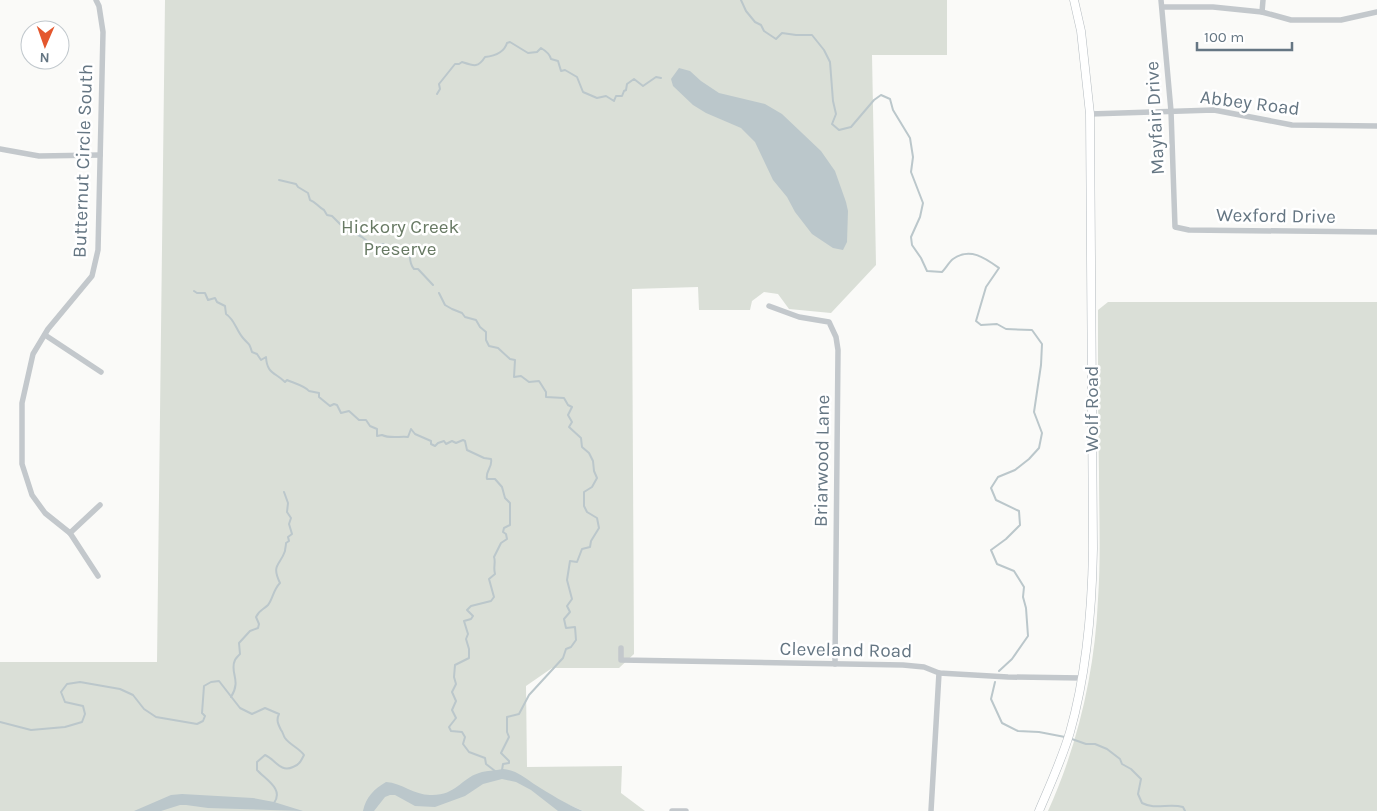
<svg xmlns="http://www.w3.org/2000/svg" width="1377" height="811" viewBox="0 0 1377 811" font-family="Karla,sans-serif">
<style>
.green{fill:#dadfd7}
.water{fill:#bbc7cb}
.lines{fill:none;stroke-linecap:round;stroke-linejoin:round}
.stream{stroke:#bbc7cb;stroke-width:2}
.secondary-casing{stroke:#b3babf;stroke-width:9}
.minor{stroke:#c3c8cc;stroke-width:5.5}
.secondary{stroke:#fff;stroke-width:8}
.labels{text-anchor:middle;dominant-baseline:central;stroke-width:5;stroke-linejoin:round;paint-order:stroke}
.street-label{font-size:19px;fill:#657683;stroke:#fff}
.park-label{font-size:19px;fill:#687a64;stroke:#fff}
</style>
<rect width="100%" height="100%" fill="#fafaf8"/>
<g class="green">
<path d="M165 0H947V55H872L876 265 831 313 789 309 778 294 764 292 752 301 750 310H699L698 287 632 289 634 654 619 668H552L526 686 527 767 622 766 621 793 645 811H583L560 801 547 792 576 811H0V662H157Z"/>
<path d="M1108 302H1377V811H1048C1078 745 1095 671 1098 599 1101 557 1099 515 1099 473 1098 419 1098 365 1098 310Z"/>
</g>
<g class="water">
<path d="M679 68 690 71 701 81 719 93 765 104 782 114 821 151 835 171 846 202 848 211 847 242 843 250 833 248 812 234 795 212 787 197 773 180 755 142 741 128 706 113 693 105 673 86 671 79Z"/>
<path d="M503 769C516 770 524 777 534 784 550 794 566 804 583 811H558L531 790 516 782 502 779 483 784 465 796 435 807 415 806 395 795H390L385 797 374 811H363C366 797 374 789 386 782 402 783 414 795 430 795 456 796 460 779 479 773 487 770 495 771 503 769Z"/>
<path d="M182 794 253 798 274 802 303 811 208 808 186 805H180L161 811H134L171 795Z"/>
</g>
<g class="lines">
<g class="stream">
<path d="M741 0 746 11 755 22 761 25 764 31 776 39 782 33 796 35H812L824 50 830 62 833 101 836 114 832 124 839 130 851 127 874 100 881 95 890 99 893 110 910 138 913 157 911 172 923 203 920 217 911 237 912 245 921 258 927 271 942 272C946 268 949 262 953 259 970 247 985 258 999 268L986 287 976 321 981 325 997 324 1006 329 1032 330 1042 344 1041 365 1034 412 1042 433 1039 448 1029 459 1015 470 998 477 991 488 996 500 1019 511 1020 525 1006 539 991 550 997 564 1014 571 1024 587 1023 597 1026 608 1028 636 1012 659 999 671"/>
<path d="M437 94 440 89 439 84 455 64H459L462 62C474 66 478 68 485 57 494 56 504 53 507 43L510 42 528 53 537 52 541 48C546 51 550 54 551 59L558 61 561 71 565 70 577 77 583 92 597 98 606 96 614 101 616 96H622L624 91 626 90 627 84 634 79 643 86 656 77 661 78"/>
<path d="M279 180 296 184 298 187 308 193 310 200C316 202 318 207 324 210L327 215 332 216 344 228 362 237 372 245 374 249 381 244H384L388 250 401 247 409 249C411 256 408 262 414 269H418L433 285"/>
<path d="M194 291 197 293H205L208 300 215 298 217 302 225 306 226 314C235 320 236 330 243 338 249 345 249 342 252 352L257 354 261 360 266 357C267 374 275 372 285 382L287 380C294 383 305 386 309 391L319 393V397L330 406 334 404 337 405 341 413 349 411 359 420H366L370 426 377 429V436L382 435C390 439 400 436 408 437L411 429 415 434 431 441V444L435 446 438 443 444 441 446 444 452 441 456 443 463 440 465 441 467 450 484 458 491 459C493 467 485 471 487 479H495L502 487 505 498 510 503V525L504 528 503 532 506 534 507 539 501 543 494 557C496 562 493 567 495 574L489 579 494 597 491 601 471 606 467 610 473 616 471 619 464 621 468 634 466 639 469 649V658L455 665 454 677 456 684 452 692 456 701 452 710 456 718 449 727 451 731 462 732 465 737 463 744 469 752 485 758 486 764 495 771"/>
<path d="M439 293 445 305 452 309 462 313 465 317 476 320 480 327 486 332V340L489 346 498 348 510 359 515 360 514 377 521 376 529 382 539 381 546 392V397L564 398 568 405 572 407 568 415 572 422 569 427 581 438 582 447 589 453 593 461 594 471 597 478 592 487 584 492V506L587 512 597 518 599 528 591 541 590 547 582 549 577 562 570 561 567 580 572 599 567 606 570 612 564 619 566 628 575 627 576 640 571 647 566 649 563 658 529 695 519 714 507 717V732L509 737 501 753 509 761V763L503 764 502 770"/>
<path d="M995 682 991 699 1002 723 1018 731 1039 732 1065 737"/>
<path d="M231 697C242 680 229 672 235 660 236 658 238 656 240 654L239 643 250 631 258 628 259 624 256 617C259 610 263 610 268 605 273 599 273 590 280 583 271 564 280 566 285 551 285 549 286 546 286 543L289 541 288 537 292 534 289 524 291 518 287 512 288 503 284 492"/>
<path d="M0 722 31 730 65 727 82 722 85 714 83 706 65 702 61 692 67 684 80 682 120 689 133 695 144 709 156 717 197 724 203 721 205 716 202 713 204 686 211 682 219 681 240 708 252 714 265 708 279 714C276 720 278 724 281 730 283 732 283 735 285 738 290 745 299 748 304 755 301 761 299 765 293 767 280 773 275 759 265 755L257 762V770C266 780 284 789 274 803"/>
<path d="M1069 738 1086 744H1095L1107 749 1120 759 1122 764 1131 769 1141 779 1138 794 1142 803C1155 810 1169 803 1183 807L1185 811"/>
</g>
<defs>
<path id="secondary" d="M1039 811C1050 785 1062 759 1070 732 1087 672 1092 611 1093 549L1090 114 1081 31 1074 0"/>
</defs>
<use href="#secondary" class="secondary-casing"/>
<g class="minor">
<path d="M96 0 99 6 103 32 98 250 92 276 48 329 33 354 22 403V464L32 495 45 513 70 533 98 576"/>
<path d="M1161 0 1171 111 1175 227 1189 230 1377 232"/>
<path d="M1163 7H1213L1262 12 1291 20H1341L1377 12"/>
<path d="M1262 12 1263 0"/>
<path d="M1090 114 1214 110 1292 125 1377 126"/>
<path d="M0 149 39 156 100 155"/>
<path d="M769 306 799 317 829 322 836 337 838 350 835 664"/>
<path d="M45 335 101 372"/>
<path d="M70 533 100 505"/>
<path d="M621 648V660L903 665 924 667 939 673 1008 677 1082 678"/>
<path d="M672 811H686"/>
<path d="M931 811 939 673"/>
</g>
<use href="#secondary" class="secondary"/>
</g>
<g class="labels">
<g class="street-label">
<text transform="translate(1250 103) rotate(7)">Abbey Road</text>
<text transform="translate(1155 118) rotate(-93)">Mayfair Drive</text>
<text transform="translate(83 161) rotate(-88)">Butternut Circle South</text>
<text transform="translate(1276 216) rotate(1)">Wexford Drive</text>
<text transform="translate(1092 409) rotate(-90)">Wolf Road</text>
<text transform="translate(822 461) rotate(-89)">Briarwood Lane</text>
<text transform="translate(846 650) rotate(1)">Cleveland Road</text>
</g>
<g class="park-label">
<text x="400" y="227">Hickory Creek<tspan x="400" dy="22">Preserve</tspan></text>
</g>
</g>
<g transform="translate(45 45) rotate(182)"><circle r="24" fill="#ffffff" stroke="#c1c8cd"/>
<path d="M0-4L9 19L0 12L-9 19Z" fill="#e4572e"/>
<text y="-8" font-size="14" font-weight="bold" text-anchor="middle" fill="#657683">N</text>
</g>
<path d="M1197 42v8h95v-8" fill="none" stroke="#657683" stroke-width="2.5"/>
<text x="1204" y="42" font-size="15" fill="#657683" stroke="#ffffff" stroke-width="4" paint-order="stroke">100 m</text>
</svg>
